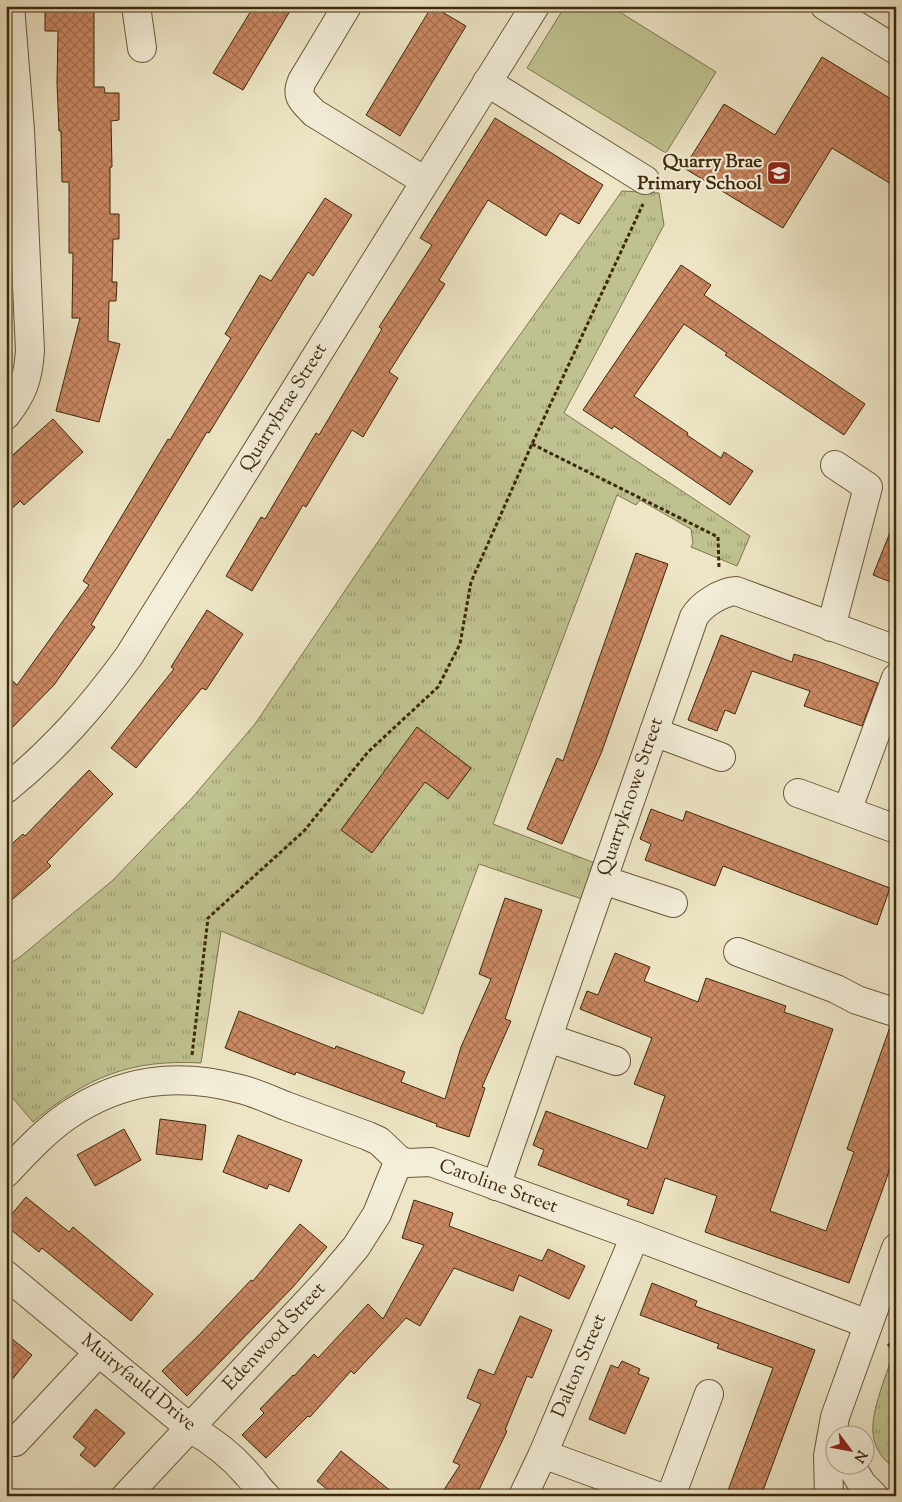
<svg xmlns="http://www.w3.org/2000/svg" width="902" height="1502" viewBox="0 0 902 1502" font-family="'Sorts Mill Goudy',serif">
<style>
.grass{fill:#bfc290;stroke:#7e764d}
.park{fill:url(#park-tufts);stroke:#7e764d}
.building{fill:url(#building-cross-hatch);stroke:#3e290a}
.lines{fill:none;stroke-linecap:round;stroke-linejoin:round}
.minor-casing{stroke:#6a5839;stroke-width:30}
.path{stroke:#3e290a;stroke-width:3;stroke-dasharray:4 2.5;stroke-linecap:butt}
.minor{stroke:#f3eed9;stroke-width:28}
.labels{text-anchor:middle;dominant-baseline:central;stroke-width:4.5;stroke-linejoin:round;paint-order:stroke}
.poi-label{font-size:19px;font-weight:bold;fill:#3e290a;stroke:#f3eed9;text-anchor:end}
.street-label{font-size:19px;fill:#3e290a;stroke:#f3eed9}
</style>
<defs>
<pattern id="park-tufts" width="24" height="20" patternUnits="userSpaceOnUse" patternTransform="scale(1.25)"><rect width="24" height="20" fill="#bfc290"/><path d="M3 7l-1-3M5 7V3M7 7l1-3M15 17l-1-3M17 17v-4M19 17l1-3" fill="none" stroke="#9d9e74"/></pattern>
<pattern id="building-cross-hatch" width="8" height="8" patternUnits="userSpaceOnUse" patternTransform="scale(1.25)"><rect width="8" height="8" fill="#cb8963"/><path d="M0 0l8 8M0 8l8-8" fill="none" stroke="#a67050"/></pattern>
</defs>
<rect width="100%" height="100%" fill="#ede5c5"/>
<filter id="stains"><feTurbulence type="fractalNoise" baseFrequency=".004" numOctaves="4"/><feColorMatrix values="0 0 0 0 .2 0 0 0 0 .09 0 0 0 0 .02 0 0 0 .5 -.17"/></filter>
<radialGradient id="worn" r=".72"><stop offset=".6" stop-color="#630" stop-opacity="0"/><stop offset="1" stop-color="#630" stop-opacity=".3"/></radialGradient>
<path class="grass" d="M565 6H610L716 72 666 153 527 68Z"/>
<g class="park">
<path d="M622 191 659 193 664 225 564 413 750 536 737 566 691 547 693 543 691 529 640 500 636 505 617 495 493 824 595 863 582 899 479 864 423 1014 221 931 201 1063C130 1059 87 1077 33 1122L6 1090V966L20 957 112 881 192 798 255 724 473 401Z"/>
<path d="M896 1346V1469C863 1447 872 1417 882 1386 887 1373 891 1359 896 1346Z"/>
</g>
<g class="building">
<path d="M45 6H94V87H104L105 93H119V120L111 121 112 167H110V214H119V239H113L112 282H117L116 301H109L108 341 120 344 99 422 56 411 80 318H72L73 253H69V182H62L61 131H59L57 83 58 31H45Z"/>
<path d="M254 6H293L243 90 213 73Z"/>
<path d="M432 6 466 26 400 136 366 115Z"/>
<path d="M822 57 896 102V187L832 148 783 228 684 168 724 104 775 135Z"/>
<path d="M495 118 603 185 579 224 560 213 546 236 488 200 439 280 445 284 389 372 398 378 363 437 352 430 306 507 303 505 252 591 226 576 261 517 265 519 316 433 319 435 382 329 379 327 432 245 420 238Z"/>
<path d="M325 198 352 215 313 276 308 272 209 433 207 432 91 625 95 627 54 685 6 734V675L17 685 89 585 83 581 168 439 170 440 231 338 225 334 260 275 271 281Z"/>
<path d="M681 265 711 285 704 295 865 404 844 435 725 355 727 353 684 324 634 396 688 433 687 435 721 458 724 452 753 471 730 505 614 426 612 429 583 410Z"/>
<path d="M53 419 83 452 24 505 20 501 6 514V461Z"/>
<path d="M895 520 896 521V584L873 575Z"/>
<path d="M636 553 668 564 602 751 562 844 527 829 557 758 563 761Z"/>
<path d="M207 610 243 634 206 690 202 688 136 768 111 748 174 669 171 667Z"/>
<path d="M721 635 792 662 794 654 820 662 878 683 862 726 804 706 810 691 752 671 735 714 725 710 717 731 688 720Z"/>
<path d="M417 727 471 768 448 799 425 782 372 853 341 830Z"/>
<path d="M89 770 113 794 47 862 51 866 6 905V849L23 834 25 836Z"/>
<path d="M651 809 683 821 686 811 890 888 877 925 723 866 715 886 645 860 651 844 640 839Z"/>
<path d="M505 898 542 910 505 1019 511 1021 482 1087 485 1088 469 1137 436 1126 437 1124 296 1072 295 1075 225 1048 239 1011 335 1049 336 1046 405 1072 401 1082 445 1099 461 1047 491 979 479 974Z"/>
<path d="M615 953 650 967 644 981 698 1002 706 978 786 1006 784 1012 833 1029 770 1211 826 1231 854 1152 847 1149 890 1027H896V1152L849 1283 705 1232 717 1196 665 1178 653 1214 627 1205 629 1200 538 1165 544 1150 533 1145 546 1111 647 1149 665 1096 634 1084 652 1038 580 1009 587 991 598 995Z"/>
<path d="M160 1119 206 1125 202 1160 156 1154Z"/>
<path d="M124 1129 141 1160 95 1186 77 1155Z"/>
<path d="M238 1135 302 1160 289 1192 269 1184 267 1189 223 1172Z"/>
<path d="M26 1197 69 1232 73 1227 153 1294 131 1321 42 1248 39 1252 6 1226V1221Z"/>
<path d="M414 1200 453 1213 449 1226 542 1261 548 1249 585 1266 569 1299 519 1275 513 1291 454 1268 420 1326 406 1318 354 1374 351 1371 310 1417 308 1416 266 1458 242 1435 264 1413 260 1409 293 1375 294 1376 314 1354 318 1358 368 1304 383 1319 424 1245 402 1238Z"/>
<path d="M300 1224 327 1247 293 1287 187 1396 162 1371 199 1335 251 1280 253 1281Z"/>
<path d="M652 1283 697 1301 695 1306 815 1350 761 1496H726L773 1368 717 1348 719 1344 640 1315Z"/>
<path d="M520 1316 552 1330 532 1378 527 1376 505 1430 507 1431 476 1496H440L460 1465 453 1462 481 1404 467 1398 479 1369 494 1375Z"/>
<path d="M6 1334 32 1355 6 1387Z"/>
<path d="M622 1361 640 1369 638 1374 649 1378 625 1434 589 1419 611 1365 618 1368Z"/>
<path d="M96 1409 125 1433 95 1467 80 1455 86 1448 73 1437Z"/>
<path d="M341 1451 397 1496H335L317 1481Z"/>
</g>
<g class="lines">
<defs>
<g id="minor">
<path d="M136 6 142 48"/>
<path d="M347 6 302 81C295 97 303 101 314 113L425 181"/>
<path d="M825 6 896 50"/>
<path d="M487 82 645 180"/>
<path d="M6 415C23 393 28 379 30 351L20 130 10 6"/>
<path d="M831 627 868 487 835 465"/>
<path d="M654 732 721 757"/>
<path d="M6 789C55 749 92 707 129 656L535 6"/>
<path d="M798 793 896 829"/>
<path d="M847 811 896 678"/>
<path d="M603 880 673 903"/>
<path d="M738 952 836 989 857 1000 894 1012"/>
<path d="M548 1038 616 1061"/>
<path d="M6 1173C25 1153 44 1132 67 1116 121 1079 177 1072 240 1089 256 1093 271 1100 286 1106 313 1116 341 1126 368 1136L379 1141 399 1160 407 1163 431 1162 635 1236 868 1324"/>
<path d="M496 1186 694 617C701 605 721 592 736 591L896 650"/>
<path d="M6 1275 190 1428C211 1440 232 1456 248 1475 255 1482 258 1489 266 1496"/>
<path d="M15 1442 99 1352"/>
<path d="M543 1454 657 1496"/>
<path d="M850 1464 862 1484 874 1496"/>
<path d="M126 1496 329 1279 356 1247 377 1214 399 1160"/>
<path d="M523 1496 543 1454 635 1236"/>
<path d="M671 1496 709 1394"/>
<path d="M829 1496 828 1456 835 1417 896 1248"/>
</g>
</defs>
<use href="#minor" class="minor-casing"/>
<g class="path">
<path d="M532 444 718 537 719 568"/>
<path d="M192 1055 208 918 304 831 368 752 438 687 460 644 471 582 532 444 643 204"/>
<path d="M888 1344 896 1352"/>
</g>
<use href="#minor" class="minor"/>
</g>
<defs>
<symbol id="school-square" viewBox="-11 -11 22 22"><rect x="-9" y="-9" width="18" height="18" rx="4" fill="#8f2418" stroke="#f3eed9"/><path d="M0-5L7-2L0 1L-7-2ZM-4 1L0 2.5L4 1V4Q0 6-4 4Z" fill="#fff"/></symbol>
</defs>
<g fill-rule="evenodd">
<use href="#school-square" x="765" y="159" width="28" height="28"/>
</g>
<g class="labels">
<g class="poi-label">
<text x="762" y="162">Quarry Brae<tspan x="762" dy="22">Primary School</tspan></text>
</g>
<g class="street-label">
<text transform="translate(284 408) rotate(-58)">Quarrybrae Street</text>
<text transform="translate(631 797) rotate(-71)">Quarryknowe Street</text>
<text transform="translate(498 1187) rotate(20)">Caroline Street</text>
<text transform="translate(275 1337) rotate(-47)">Edenwood Street</text>
<text transform="translate(580 1366) rotate(-67)">Dalton Street</text>
<text transform="translate(138 1383) rotate(39)">Muiryfauld Drive</text>
</g>
</g>
<rect width="902" height="1502" fill="none" stroke="#ede5c5" stroke-width="25"/>
<rect x="8" y="8" width="887" height="1487" fill="none" stroke="#3e290a" stroke-width="2.5"/>
<rect x="12" y="12" width="877" height="1477" fill="none" stroke="#3e290a"/>
<g transform="translate(850 1450) rotate(122)"><circle r="24" fill="#f3eed9" stroke="#ab9f86"/>
<path d="M0-4L9 19L0 12L-9 19Z" fill="#8f2418"/>
<text y="-8" font-size="14" font-weight="bold" text-anchor="middle" fill="#3e290a">N</text>
</g>
<rect width="100%" height="100%" filter="url(#stains)"/>
<rect width="100%" height="100%" fill="url(#worn)"/>
</svg>
